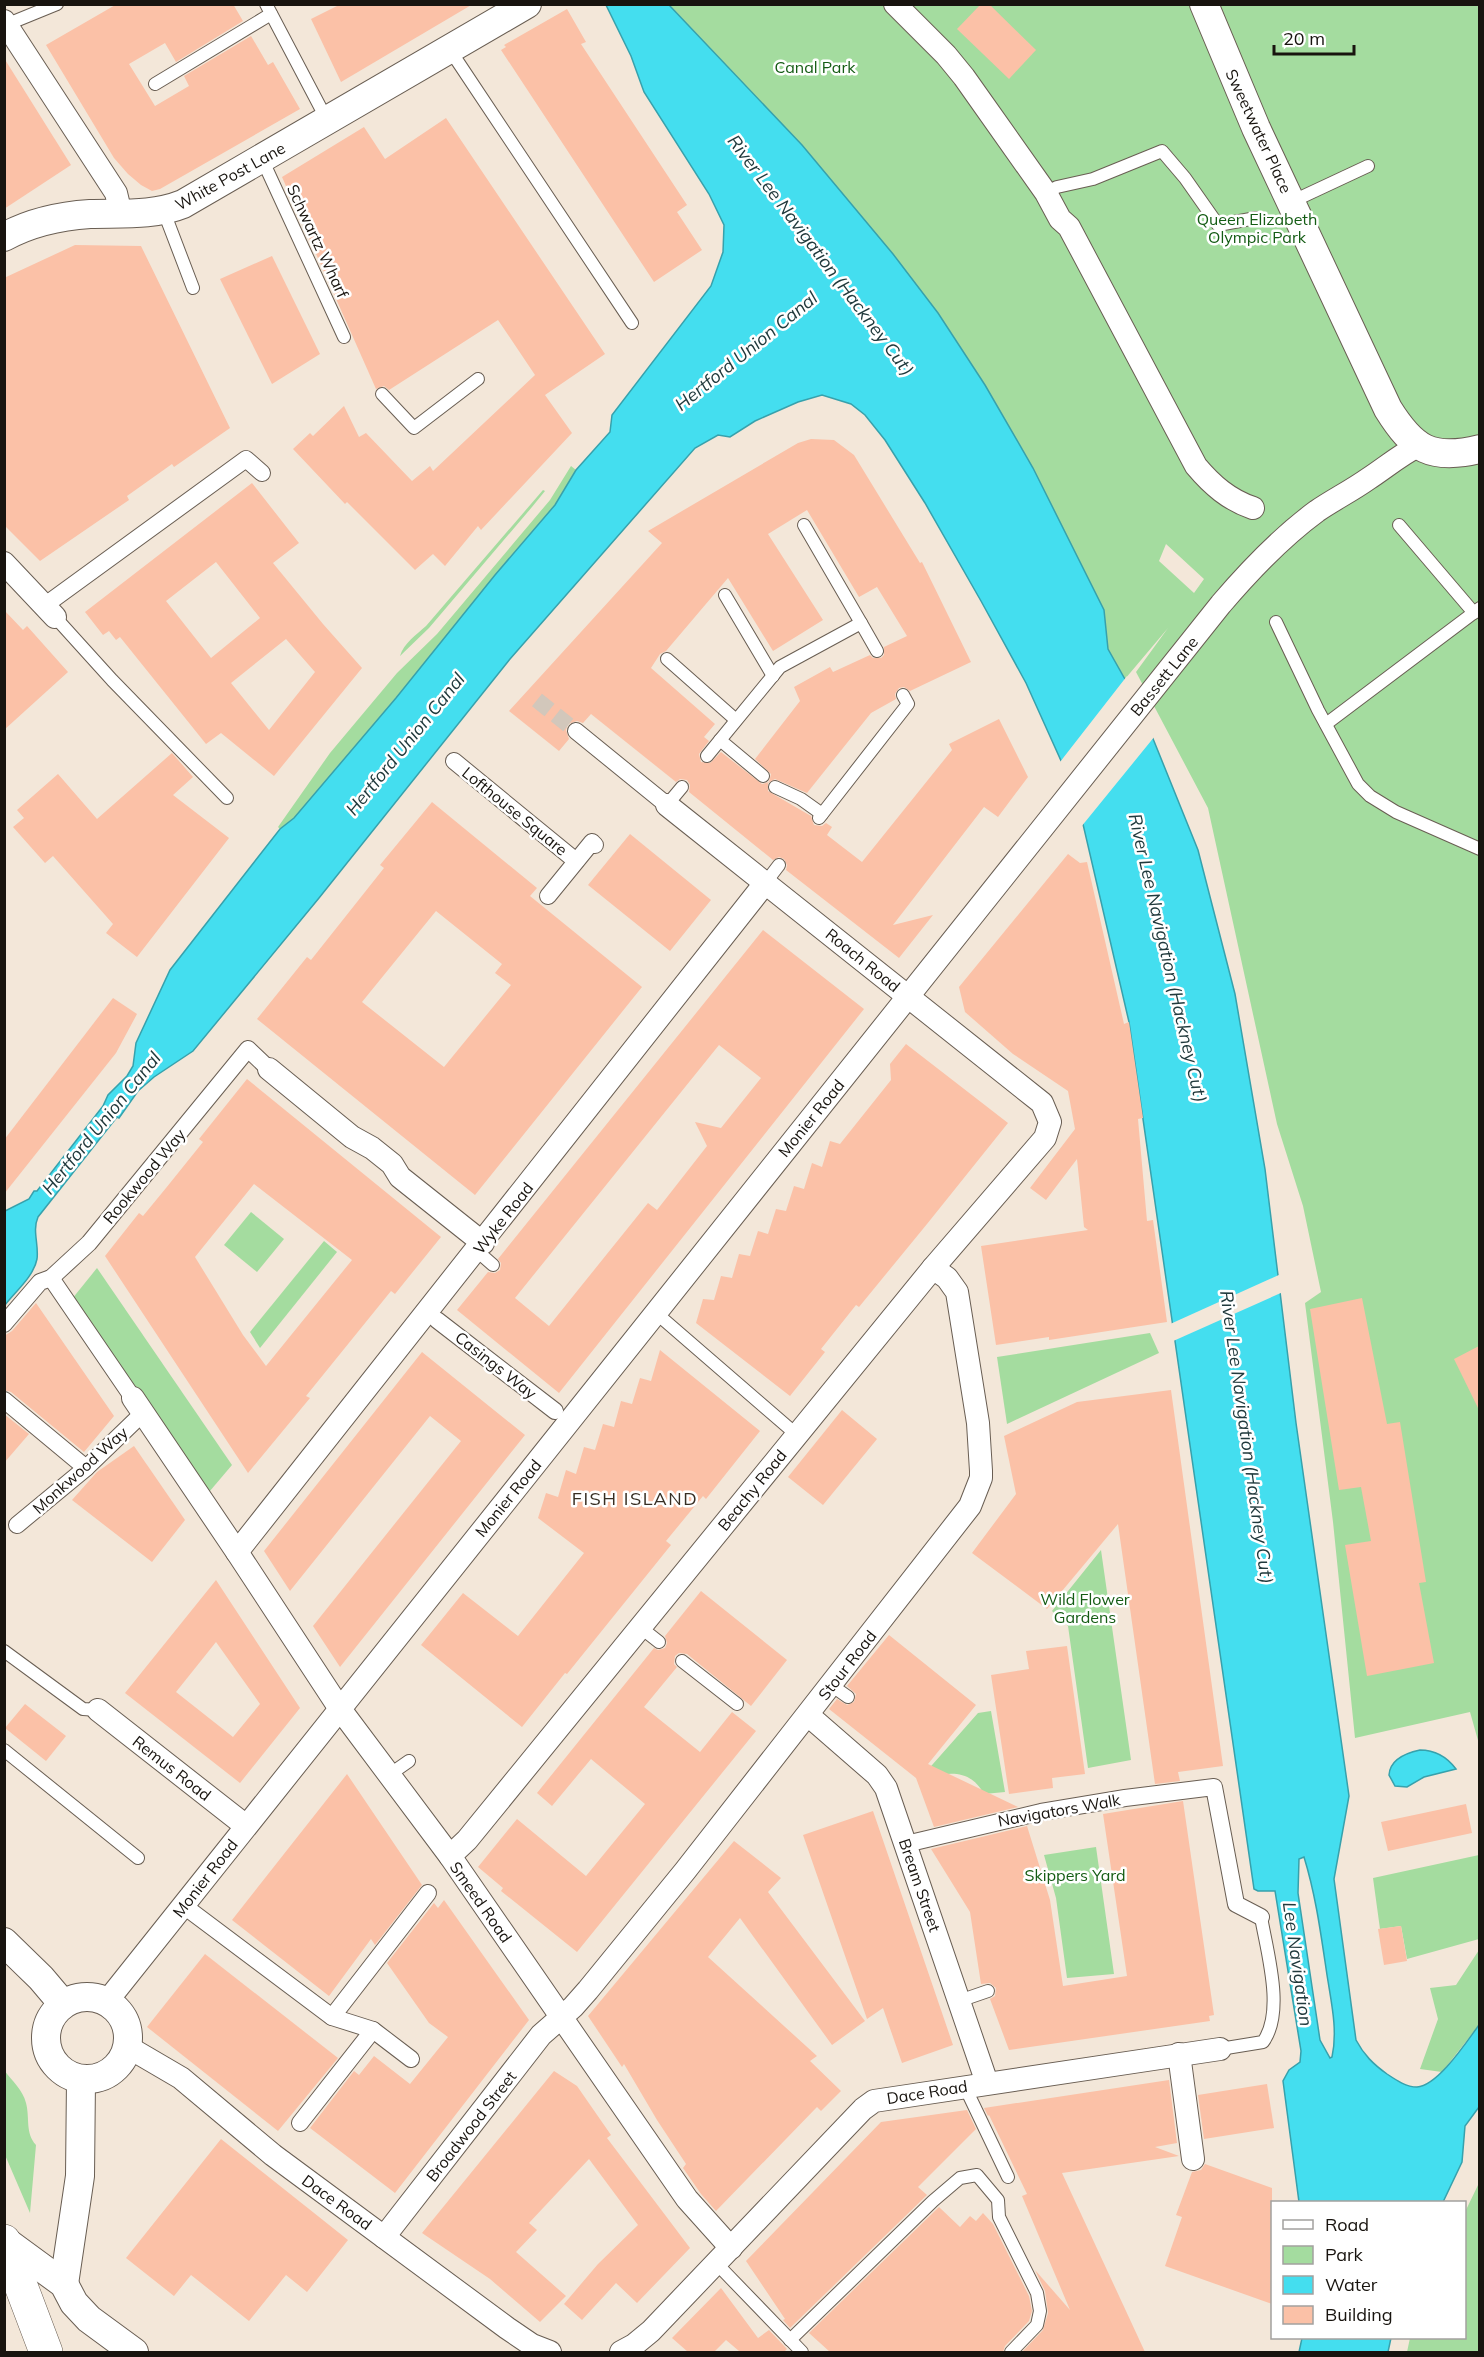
<svg xmlns="http://www.w3.org/2000/svg" width="1484" height="2357" viewBox="0 0 1484 2357" font-family="Mulish,sans-serif">
<style>
.green{fill:#a4dc9f;fill-rule:evenodd}
.water{fill:#44deef;stroke:#37a1ac;stroke-width:1.5;fill-rule:evenodd}
.pier{fill:#f3e7d9}
.building{fill:#fbc1a7;fill-rule:evenodd}
.lines{fill:none;stroke-linecap:round;stroke-linejoin:round}
.pedestrian-tunnel{stroke:#d2c7bb;stroke-width:16;stroke-dasharray:16 8;stroke-linecap:butt}
.service-casing{stroke:#695e53;stroke-width:14}
.pedestrian-casing{stroke:#695e53;stroke-width:18}
.minor-casing{stroke:#695e53;stroke-width:24}
.tertiary-casing{stroke:#695e53;stroke-width:30}
.trunk-casing{stroke:#695e53;stroke-width:34}
.service{stroke:#fff;stroke-width:12}
.pedestrian{stroke:#fff;stroke-width:16}
.minor{stroke:#fff;stroke-width:22}
.tertiary{stroke:#fff;stroke-width:28}
.trunk{stroke:#fff;stroke-width:33}
.labels{text-anchor:middle;dominant-baseline:central;stroke-width:5;stroke-linejoin:round;paint-order:stroke}
.park-label{font-size:16px;fill:#145c14;stroke:#fff}
.street-label{font-size:16px;fill:#18140f;stroke:#fff}
.water-label{font-size:18px;font-style:italic;fill:#213a3d;stroke:#fff}
.neighbourhood-label{font-size:18px;letter-spacing:1.5px;fill:#372e23;stroke:#fff}
</style>
<rect width="100%" height="100%" fill="#f3e7d9"/>
<g class="green">
<path d="M669 5H1479V1744L1470 1712 1355 1738 1333 1522 1305 1303 1321 1292 1303 1206 1277 1124 1208 808 1136 672 1168 628 1125 679 1108 649 1104 610 1033 468 985 385 938 313 802 145ZM1166 544 1204 579 1194 593 1159 561Z"/>
<path d="M571 466 576 470 555 505 495 575 396 698 294 818 280 829 278 827 330 753 397 673 437 634 550 500Z"/>
<path d="M543 490 545 491 532 507 429 628 400 656C404 643 416 635 426 626Z"/>
<path d="M251 1212 284 1239 257 1272 224 1245Z"/>
<path d="M324 1241 337 1252 260 1348 250 1332Z"/>
<path d="M97 1268 232 1465 204 1498 72 1299Z"/>
<path d="M1150 1333 1159 1353 1007 1424 997 1357Z"/>
<path d="M1101 1550 1131 1760 1088 1768 1068 1626 1052 1611Z"/>
<path d="M991 1711 1005 1792 984 1794C971 1771 954 1772 931 1776L925 1773 978 1713Z"/>
<path d="M1096 1847 1114 1974 1067 1978 1056 1898 1044 1855Z"/>
<path d="M1479 1855V1939L1407 1959 1401 1926 1380 1929 1373 1878Z"/>
<path d="M1479 1950V2025L1442 2072 1420 2069 1438 2019 1430 1988 1456 1985Z"/>
<path d="M4 2070C12 2081 23 2090 26 2103 30 2118 25 2133 36 2145L30 2213 5 2155Z"/>
<path d="M1479 2183V2352H1407L1410 2338H1464L1465 2212Z"/>
</g>
<g class="water">
<path d="M606 5H669L802 145 893 254 938 313 985 385 1033 468 1104 610 1108 649 1139 704 1198 850 1235 994 1265 1169 1296 1423 1349 1796 1334 1879 1356 2040C1364 2055 1373 2064 1387 2074 1396 2080 1406 2087 1417 2087 1438 2086 1467 2041 1479 2025V2107L1465 2126 1462 2162 1443 2202H1299L1283 2081 1289 2070 1300 2062 1301 2051 1275 1891H1258L1254 1889 1129 1022 1076 794 1026 683 981 601 925 503 885 440 865 415 851 404 822 395 798 402 755 421 730 437 718 435 695 448 510 659 319 898 193 1051 154 1077 138 1091 119 1118 117 1117 38 1217C32 1231 39 1244 37 1259 34 1276 15 1292 5 1305V1211L29 1199 34 1191H37L103 1106 108 1095 127 1076 133 1066 136 1043 170 970 280 829 294 818 396 698 495 575 555 505 576 470 610 432 612 415 711 286 723 252 724 225 709 194 644 92 631 56ZM1304 1857C1316 1896 1321 1935 1327 1975 1331 2001 1338 2030 1332 2057L1330 2058 1320 2040 1298 1893 1299 1859Z"/>
<path d="M1420 1750C1436 1750 1447 1757 1456 1769L1424 1777 1407 1787 1395 1786 1389 1775C1390 1759 1406 1753 1420 1750Z"/>
<path d="M1302 2338H1391L1388 2352H1299Z"/>
</g>
<g class="pier">
<path d="M1127 676 1142 703 1155 736 1081 827 1073 795 1060 762Z"/>
<path d="M1281 1274 1283 1292 1171 1342 1168 1325Z"/>
</g>
<g class="building">
<path d="M117 4H233L243 21 176 62 165 43 129 64 155 106 189 86 184 76 251 36 268 65 273 62 300 109 160 189 152 191 141 185 128 174 114 158 46 45Z"/>
<path d="M341 4H473L341 82 311 19Z"/>
<path d="M981 4H989L1036 50 1009 79 957 29Z"/>
<path d="M567 9 586 42 581 44 687 205 677 212 702 250 654 282 501 50 506 47 504 45Z"/>
<path d="M4 58 71 165 4 209Z"/>
<path d="M446 118 605 354 545 395 572 433 481 530 478 526 445 566 433 554 415 570 347 502 345 504 293 449 310 433 313 436 344 406 359 437 366 433 412 481 430 466 433 471 535 375 498 320 389 390 384 386 376 389 282 177 364 127 385 159Z"/>
<path d="M75 245 141 246 230 428 174 467 172 464 127 496 129 500 40 561 4 525V278Z"/>
<path d="M272 256 320 354 272 384 220 279Z"/>
<path d="M811 439 834 440 854 455 920 563 922 562 971 662 910 691 904 687 899 688 895 694 896 699 871 713 807 793 775 779 768 783V791L811 816 814 825 822 826 826 823 832 827 827 835 862 862 952 750 949 744 999 719 1028 777 998 817 984 807 893 925 933 915 899 958 786 870 787 865 784 859 779 857 773 860 689 792 690 785 687 780 680 779 676 782 591 714 583 723 577 721 568 724 566 730 569 739 559 751 509 711 662 543 648 531 798 443ZM807 510 859 597 877 587 907 636 884 647V655L881 658H873L870 655 833 672 830 667 794 687 800 701 755 759 771 774 769 782 762 784 721 752 710 763 701 762 699 754 709 741 704 737 715 724 651 668 660 654 666 651 728 578 773 651 823 620 768 534Z"/>
<path d="M252 483 299 543 273 563 323 624 362 668 274 776 221 733 206 744 120 637 116 640 109 631 103 635 85 612ZM216 562 260 618 211 658 166 601ZM286 639 315 672 269 730 231 683Z"/>
<path d="M4 610 23 630 27 626 68 672 4 730Z"/>
<path d="M172 753 193 777 173 795 229 838 137 957 106 933 113 924 53 856 45 863 13 827 24 818 17 810 58 774 97 819Z"/>
<path d="M432 802 537 888 530 896 642 987 475 1195 257 1019 307 957 311 960 384 868 380 865ZM436 911 502 964 495 973 511 985 444 1067 362 1002Z"/>
<path d="M630 834 711 900 670 951 588 885Z"/>
<path d="M1068 854 1080 863 1087 862 1124 1024 1129 1022 1143 1118 1138 1119 1147 1221 1153 1220 1167 1322 1049 1340V1337L996 1345 981 1246 1088 1230 1084 1227 1077 1159 1046 1200 1030 1188 1075 1129 1068 1091 1013 1054 965 1012 959 987Z"/>
<path d="M763 930 864 1009 559 1393 457 1310 488 1272 495 1273 500 1270 501 1263 498 1259ZM719 1045 761 1078 721 1128 695 1122 707 1146 657 1210 648 1203 549 1326 515 1298Z"/>
<path d="M113 998 137 1014 116 1053 4 1194V1140Z"/>
<path d="M906 1044 1008 1123 927 1224 859 1307 856 1305 821 1349 825 1352 790 1396 696 1323 703 1299 714 1300 721 1276 732 1278 739 1254 750 1256 758 1231 768 1234 776 1209 786 1211 794 1186 804 1189 812 1163 822 1167 830 1141 840 1144 891 1080 890 1064Z"/>
<path d="M247 1079 441 1237 395 1294 391 1291 306 1396 310 1398 248 1473 105 1256 139 1213 143 1216 166 1188 203 1142 199 1139ZM254 1184 352 1260 266 1366 243 1335 195 1257Z"/>
<path d="M1362 1298 1387 1424 1400 1422 1426 1582 1419 1583 1434 1663 1367 1676 1345 1545 1371 1541 1361 1487 1339 1490 1310 1309Z"/>
<path d="M36 1303 114 1416 84 1452 11 1392 4 1390V1336L12 1331Z"/>
<path d="M1479 1346V1410L1454 1359Z"/>
<path d="M660 1350 760 1431 706 1499 703 1496 666 1541 671 1545 567 1674 565 1673 522 1727 421 1645 463 1593 518 1636 584 1553 538 1518 546 1493 558 1497 566 1470 576 1474 584 1447 595 1450 603 1424 614 1427 621 1401 632 1404 640 1378 651 1381Z"/>
<path d="M422 1352 525 1435 340 1667 313 1626 461 1441 430 1416 290 1591 264 1551Z"/>
<path d="M1171 1390 1223 1766 1178 1772 1180 1781 1155 1784 1118 1524 1047 1609 972 1553 1016 1494 1004 1436 1077 1402Z"/>
<path d="M842 1410 877 1439 823 1505 788 1477Z"/>
<path d="M4 1414 29 1434 4 1463Z"/>
<path d="M134 1446 185 1520 152 1562 72 1500 97 1472Z"/>
<path d="M216 1580 300 1708 240 1783 125 1693ZM216 1642 260 1704 233 1737 176 1692Z"/>
<path d="M701 1591 787 1660 751 1706 687 1654 679 1653 675 1656 674 1664 677 1667 644 1707 700 1752 732 1712 756 1731 577 1952 501 1891 503 1888 478 1867 517 1819 586 1876 645 1804 591 1759 552 1806 537 1793 654 1648 658 1650 665 1648 667 1643 665 1636Z"/>
<path d="M889 1635 976 1705 928 1764 1018 1807 934 1827 916 1778 829 1709 837 1699 847 1705 854 1702 856 1694 847 1686Z"/>
<path d="M1067 1646 1085 1774 1052 1778 1053 1788 1009 1794 991 1675 1029 1669 1026 1651Z"/>
<path d="M25 1704 66 1736 46 1761 5 1728Z"/>
<path d="M347 1774 422 1885 375 1945 371 1939 329 1996 232 1920Z"/>
<path d="M1183 1801 1214 2015 1209 2016 1210 2021 1009 2050 990 1999 995 1996 996 1988 990 1983 981 1984 970 1912 931 1849 1027 1826 1050 1900 1063 1986 1127 1976 1103 1814Z"/>
<path d="M1466 1804 1472 1833 1388 1851 1381 1822Z"/>
<path d="M873 1811 953 2045 902 2063 883 2008 867 2019 803 1835Z"/>
<path d="M734 1841 781 1878 768 1892 865 2021 832 2045 740 1918 708 1957 817 2056 810 2061 841 2091 821 2111 817 2107 716 2211 701 2194 683 2168 686 2164 657 2120 624 2064 622 2067 588 2016Z"/>
<path d="M444 1900 529 2020 395 2193 310 2128 354 2071 359 2075 374 2056 410 2084 448 2037 429 2023 387 1963 434 1903 438 1908Z"/>
<path d="M1401 1926 1407 1961 1384 1965 1378 1929Z"/>
<path d="M205 1954 338 2058 278 2131 147 2027Z"/>
<path d="M554 2071 577 2086 611 2135 607 2138 690 2248 637 2303 616 2283 582 2320 564 2304 598 2264 638 2225 589 2159 529 2223 537 2230 516 2252 566 2296 540 2322 490 2279 422 2233Z"/>
<path d="M1169 2080 1177 2143 1155 2147 1179 2156 1062 2173 1145 2352H1022L1043 2330 1048 2313 1045 2291 1035 2270 1070 2310 1022 2196 1027 2194 989 2115 988 2116 984 2108Z"/>
<path d="M1267 2084 1274 2128 1204 2139 1198 2095Z"/>
<path d="M967 2110 976 2129 918 2187 927 2195 790 2328 783 2320 785 2319 746 2261 881 2122Z"/>
<path d="M221 2139 348 2240 307 2292 286 2275 249 2321 191 2275 174 2296 126 2258Z"/>
<path d="M1205 2164 1272 2188V2304L1165 2266 1182 2217 1176 2215 1192 2172 1201 2170Z"/>
<path d="M939 2207 960 2227 970 2216 976 2221 983 2213 993 2224 1029 2296 1032 2311 1029 2321 1005 2346 1003 2352H830L809 2333Z"/>
<path d="M721 2288 758 2338 769 2330 787 2349 784 2352H737L739 2351 726 2340 714 2352H688L672 2338Z"/>
</g>
<g class="lines">
<path class="pedestrian-tunnel" d="M537 700 576 731"/>
<defs>
<g id="service">
<path d="M266 4 327 120"/>
<path d="M8 24 57 4"/>
<path d="M450 50 632 323"/>
<path d="M155 84 271 14"/>
<path d="M262 159 344 337"/>
<path d="M1046 193 1057 187 1093 179 1162 151 1185 178 1218 225 1256 218"/>
<path d="M1291 202 1368 166"/>
<path d="M164 212 193 288"/>
<path d="M382 394 414 428 478 379"/>
<path d="M804 525 861 623"/>
<path d="M1399 525 1474 613"/>
<path d="M725 595 773 676"/>
<path d="M55 617 112 680 227 798"/>
<path d="M1276 622 1318 710 1358 784 1370 796 1396 812 1480 849"/>
<path d="M667 659 736 720"/>
<path d="M1326 724 1480 608"/>
<path d="M720 740 763 776"/>
<path d="M707 756 780 667 861 623 877 651"/>
<path d="M775 787 801 799 822 814"/>
<path d="M667 805 682 787"/>
<path d="M819 818 908 704 903 695"/>
<path d="M766 882 779 865"/>
<path d="M477 1251 493 1265"/>
<path d="M656 1313 797 1435"/>
<path d="M640 1627 659 1642"/>
<path d="M4 1651 83 1709 98 1710"/>
<path d="M682 1661 737 1704"/>
<path d="M831 1685 848 1697"/>
<path d="M4 1750 138 1858"/>
<path d="M389 1775 409 1761"/>
<path d="M959 2001 988 1991"/>
<path d="M1220 2049 1263 2042C1285 2012 1267 1952 1261 1917"/>
<path d="M965 2087 1008 2177"/>
<path d="M716 2263 802 2352"/>
<path d="M790 2340 933 2201 960 2178 977 2175 998 2200 999 2217 1037 2293 1040 2311 1037 2325 1011 2352"/>
</g>
<g id="pedestrian">
<path d="M44 606 246 459 262 473"/>
<path d="M576 731 667 805"/>
<path d="M454 761 576 861"/>
<path d="M548 896 592 842 595 845"/>
<path d="M51 1278 133 1398"/>
<path d="M437 1320 555 1411"/>
<path d="M4 1324 40 1282 51 1278 89 1243 248 1049 269 1069"/>
<path d="M4 1400 86 1468"/>
<path d="M17 1525 86 1468 142 1414"/>
<path d="M906 1844 1041 1812 1125 1798 1214 1787 1236 1904 1261 1917"/>
<path d="M184 1906 332 2017 373 2030 411 2059"/>
<path d="M332 2017 428 1893"/>
<path d="M300 2123 373 2030"/>
</g>
<g id="minor">
<path d="M895 4 946 55 964 77 1046 193 1060 219 1069 227 1196 466C1212 485 1229 500 1253 508"/>
<path d="M4 21 116 193 121 214"/>
<path d="M4 563 55 617"/>
<path d="M269 1069 352 1137 372 1148 392 1164 400 1177 483 1243"/>
<path d="M133 1398 237 1552 340 1709 450 1856 687 2199 731 2248"/>
<path d="M237 1552 766 882"/>
<path d="M98 1710 246 1826"/>
<path d="M808 1715 877 1775 886 1788 987 2083"/>
<path d="M450 1856 467 1840 933 1268 1045 1138 1050 1122 1042 1103 667 805"/>
<path d="M108 2000 1221 604C1250 570 1280 538 1317 511 1333 500 1351 491 1368 479 1385 468 1400 455 1418 446"/>
<path d="M128 2047 181 2078 273 2155 507 2328 532 2345 550 2352"/>
<path d="M1179 2054 1193 2159"/>
<path d="M384 2237 541 2035 573 2007 588 1990 685 1871 970 1506 981 1478V1471L978 1423 957 1292 947 1278 933 1268"/>
<path d="M621 2352 634 2345 651 2331 863 2109 874 2101 1220 2049"/>
</g>
<g id="tertiary">
<path d="M1204 4 1256 128 1388 409C1413 449 1431 461 1480 449"/>
<path d="M4 237C31 222 60 216 90 214 122 213 153 216 183 204L527 4"/>
<path d="M4 1942 41 1978 63 2004"/>
<circle cx="87" cy="2038" r="41"/>
<path d="M4 2240 64 2284 74 2303 89 2319 134 2352"/>
<path d="M64 2284 80 2176 81 2080"/>
</g>
<path id="trunk" d="M4 2241 46 2352"/>
</defs>
<use href="#service" class="service-casing"/>
<use href="#pedestrian" class="pedestrian-casing"/>
<use href="#minor" class="minor-casing"/>
<use href="#tertiary" class="tertiary-casing"/>
<use href="#trunk" class="trunk-casing"/>
<use href="#service" class="service"/>
<use href="#pedestrian" class="pedestrian"/>
<use href="#minor" class="minor"/>
<use href="#tertiary" class="tertiary"/>
<use href="#trunk" class="trunk"/>
</g>
<g class="labels">
<g class="park-label">
<text x="815" y="67">Canal Park</text>
<text x="1257" y="219">Queen Elizabeth<tspan x="1257" dy="18">Olympic Park</tspan></text>
<text x="1085" y="1599">Wild Flower<tspan x="1085" dy="18">Gardens</tspan></text>
<text x="1075" y="1875">Skippers Yard</text>
</g>
<g class="street-label">
<text transform="translate(1259 131) rotate(65)">Sweetwater Place</text>
<text transform="translate(230 176) rotate(-29)">White Post Lane</text>
<text transform="translate(318 241) rotate(65)">Schwartz Wharf</text>
<text transform="translate(1164 676) rotate(-51)">Bassett Lane</text>
<text transform="translate(515 811) rotate(39)">Lofthouse Square</text>
<text transform="translate(863 960) rotate(39)">Roach Road</text>
<text transform="translate(811 1118) rotate(-51)">Monier Road</text>
<text transform="translate(144 1176) rotate(-50)">Rookwood Way</text>
<text transform="translate(503 1218) rotate(-52)">Wyke Road</text>
<text transform="translate(496 1365) rotate(38)">Casings Way</text>
<text transform="translate(80 1470) rotate(-42)">Monkwood Way</text>
<text transform="translate(752 1490) rotate(-51)">Beachy Road</text>
<text transform="translate(508 1498) rotate(-51)">Monier Road</text>
<text transform="translate(847 1665) rotate(-52)">Stour Road</text>
<text transform="translate(172 1768) rotate(38)">Remus Road</text>
<text transform="translate(1059 1810) rotate(-10)">Navigators Walk</text>
<text transform="translate(205 1878) rotate(-52)">Monier Road</text>
<text transform="translate(920 1885) rotate(71)">Bream Street</text>
<text transform="translate(481 1902) rotate(55)">Smeed Road</text>
<text transform="translate(927 2092) rotate(-9)">Dace Road</text>
<text transform="translate(471 2126) rotate(-52)">Broadwood Street</text>
<text transform="translate(337 2202) rotate(36)">Dace Road</text>
</g>
<g class="water-label">
<text transform="translate(821 255) rotate(53)">River Lee Navigation (Hackney Cut)</text>
<text transform="translate(746 351) rotate(-39)">Hertford Union Canal</text>
<text transform="translate(405 744) rotate(-51)">Hertford Union Canal</text>
<text transform="translate(1168 958) rotate(77)">River Lee Navigation (Hackney Cut)</text>
<text transform="translate(101 1123) rotate(-51)">Hertford Union Canal</text>
<text transform="translate(1247 1437) rotate(82)">River Lee Navigation (Hackney Cut)</text>
<text transform="translate(1298 1964) rotate(82)">Lee Navigation</text>
</g>
<g class="neighbourhood-label">
<text x="635" y="1498">FISH ISLAND</text>
</g>
</g>
<rect width="1484" height="2357" fill="none" stroke="#18140f" stroke-width="12"/>
<rect x="1271" y="2201" width="195" height="138" fill="#ffffff" stroke="#a3a19f" stroke-width="1.5"/>
<rect x="1283" y="2220" width="30" height="9" fill="#ffffff" stroke="#a3a19f" stroke-width="1.5"/>
<text x="1325" y="2231" font-size="18" fill="#18140f">Road</text>
<rect x="1283" y="2246" width="30" height="18" fill="#a4dc9f" stroke="#a3a19f" stroke-width="1.5"/>
<text x="1325" y="2261" font-size="18" fill="#18140f">Park</text>
<rect x="1283" y="2276" width="30" height="18" fill="#44deef" stroke="#a3a19f" stroke-width="1.5"/>
<text x="1325" y="2291" font-size="18" fill="#18140f">Water</text>
<rect x="1283" y="2306" width="30" height="18" fill="#fbc1a7" stroke="#a3a19f" stroke-width="1.5"/>
<text x="1325" y="2321" font-size="18" fill="#18140f">Building</text>
<path d="M1274 45v9h80v-9" fill="none" stroke="#18140f" stroke-width="3"/>
<text x="1283" y="45" font-size="18" fill="#18140f" stroke="#ffffff" stroke-width="4.5" paint-order="stroke">20 m</text>
</svg>
